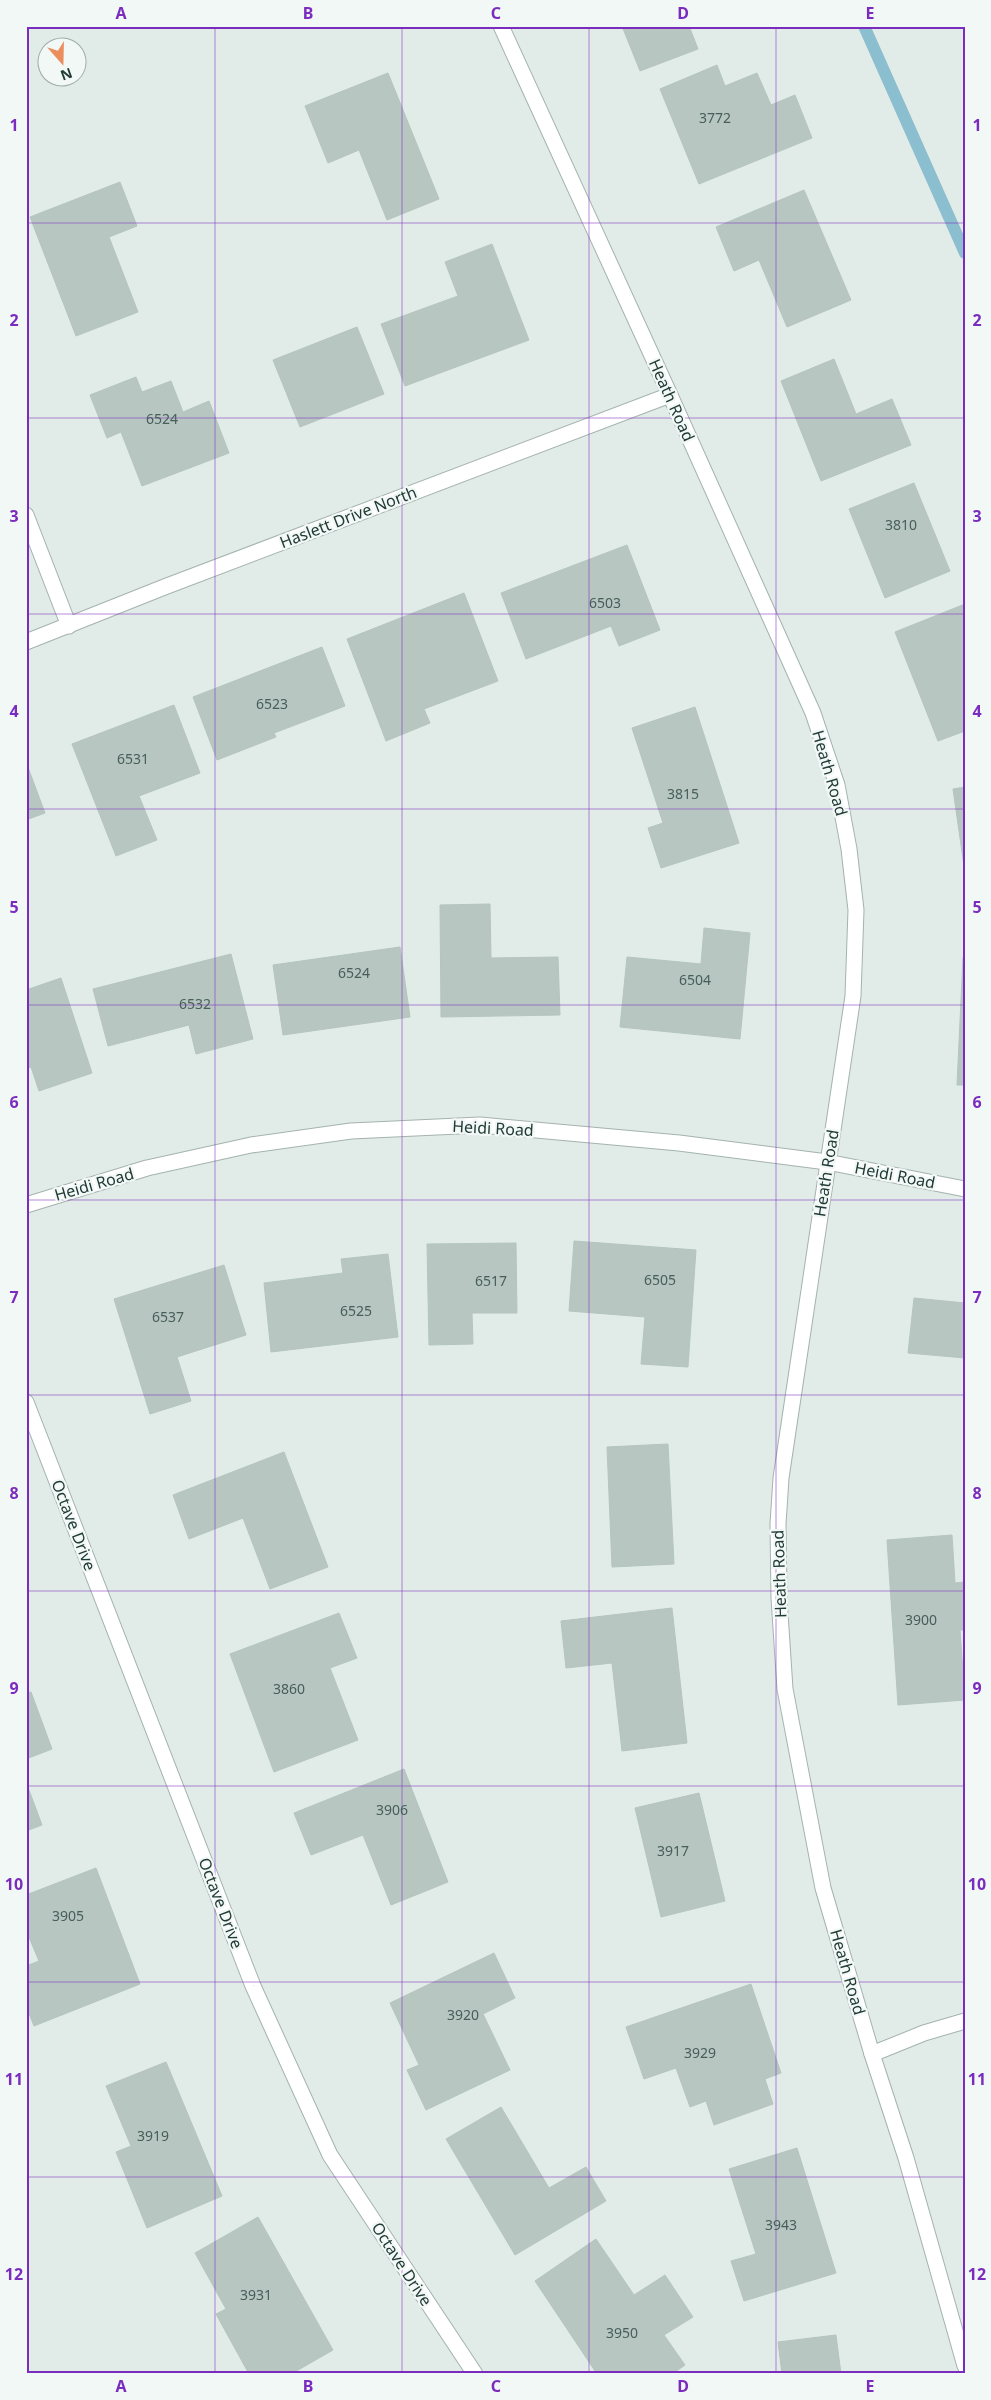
<svg xmlns="http://www.w3.org/2000/svg" width="991" height="2400" viewBox="0 0 991 2400" font-family="'Noto Sans',sans-serif">
<style>
.lines{fill:none;stroke-linecap:round;stroke-linejoin:round}
.stream{stroke:#8bbece;stroke-width:12}
.building{fill:#b7c6c1;stroke:#b4c5bf}
.minor-casing{stroke:#a4b3af;stroke-width:17}
.minor{stroke:#fff;stroke-width:15}
.grid{fill:none;stroke:#7b2cbf;stroke-width:1;stroke-opacity:0.55}
.labels{text-anchor:middle;dominant-baseline:central;stroke-width:4.5;stroke-linejoin:round;paint-order:stroke}
.number-label{font-size:14px;fill:#475e5a}
.street-label{font-size:16px;fill:#223b37;stroke:#f2f8f5}
.neatline{fill:none;stroke:#7b2cbf;stroke-width:2}
.grid-label{font-size:16px;text-anchor:middle;font-weight:bold;fill:#7b2cbf}
</style>
<rect width="100%" height="100%" fill="#e1ebe8"/>
<g class="lines">
<path class="stream" d="M864 26 965 253"/>
</g>
<g class="building">
<path d="M622 26H689L698 49 640 71Z"/>
<path d="M717 65 725 86 757 73 771 105 795 95 812 138 699 184 660 89Z"/>
<path d="M388 73 439 199 387 220 359 150 328 163 305 106Z"/>
<path d="M120 182 137 226 109 237 138 312 76 336 30 217Z"/>
<path d="M804 190 851 300 787 327 759 260 734 271 716 227Z"/>
<path d="M492 244 529 340 405 386 381 324 458 296 445 262Z"/>
<path d="M357 327 384 394 300 427 273 360Z"/>
<path d="M834 359 856 414 892 399 911 445 821 481 781 381Z"/>
<path d="M136 377 142 392 171 381 183 412 209 401 229 453 142 486 121 432 107 438 90 395Z"/>
<path d="M914 483 950 571 885 598 849 509Z"/>
<path d="M627 545 660 630 619 646 611 626 526 659 501 593Z"/>
<path d="M464 593 498 681 424 709 430 723 386 741 347 639Z"/>
<path d="M965 604V731L938 741 895 632Z"/>
<path d="M322 647 345 706 274 733 276 737 217 760 193 697Z"/>
<path d="M174 705 200 773 139 796 157 840 116 856 72 744Z"/>
<path d="M695 707 739 843 661 868 648 828 663 823 632 728Z"/>
<path d="M26 762 45 813 26 820Z"/>
<path d="M965 787V873L953 789Z"/>
<path d="M490 904 491 958 558 957 560 1015 441 1017 440 905Z"/>
<path d="M704 928 750 933 740 1039 620 1027 627 957 701 964Z"/>
<path d="M400 947 410 1017 283 1035 273 965Z"/>
<path d="M231 954 253 1039 196 1054 189 1025 108 1046 93 989Z"/>
<path d="M963 957H965V1085H957Z"/>
<path d="M61 978 92 1073 39 1091 31 1067 26 1068V990Z"/>
<path d="M574 1241 696 1250 688 1367 641 1364 645 1317 569 1311Z"/>
<path d="M516 1243 517 1313H472L473 1344 429 1345 427 1244Z"/>
<path d="M388 1254 398 1337 271 1352 264 1283 343 1273 341 1259Z"/>
<path d="M224 1265 246 1335 177 1357 191 1401 150 1414 114 1299Z"/>
<path d="M914 1298 965 1303V1358L908 1353Z"/>
<path d="M668 1444 674 1564 612 1567 607 1447Z"/>
<path d="M284 1452 328 1567 270 1589 243 1518 189 1539 173 1495Z"/>
<path d="M952 1535 955 1583 965 1582V1630H960L965 1700 898 1705 887 1540Z"/>
<path d="M672 1608 687 1743 622 1751 612 1663 566 1668 561 1621Z"/>
<path d="M339 1613 357 1658 330 1668 358 1740 274 1772 230 1654Z"/>
<path d="M31 1692 52 1749 26 1759V1693Z"/>
<path d="M404 1769 448 1882 391 1905 363 1835 311 1855 294 1813Z"/>
<path d="M26 1782 42 1825 26 1831Z"/>
<path d="M699 1793 725 1901 661 1917 635 1808Z"/>
<path d="M96 1868 140 1984 34 2026 26 2006V1966L39 1961 26 1930V1895Z"/>
<path d="M494 1953 515 1998 483 2014 510 2070 426 2110 407 2070 419 2065 390 2003Z"/>
<path d="M751 1984 781 2073 765 2079 773 2104 714 2125 706 2101 690 2107 676 2068 644 2079 626 2027Z"/>
<path d="M166 2062 222 2196 147 2228 116 2152 131 2146 106 2086Z"/>
<path d="M501 2107 549 2188 586 2167 606 2201 515 2255 446 2139Z"/>
<path d="M797 2148 836 2273 744 2301 731 2261 756 2254 729 2169Z"/>
<path d="M258 2217 333 2350 291 2374H249L216 2314 226 2309 195 2253Z"/>
<path d="M596 2239 634 2295 665 2275 693 2317 664 2335 685 2365 672 2374H597L535 2281Z"/>
<path d="M836 2335 841 2374H782L778 2342Z"/>
</g>
<g class="lines">
<defs>
<g id="minor">
<path d="M501 26 670 395 813 713 837 785 849 849 856 910 853 996 781 1478 778 1524 779 1598 785 1689 823 1888 872 2054 906 2158 965 2366"/>
<path d="M26 515 69 626"/>
<path d="M26 642 167 586 670 395"/>
<path d="M26 1205 147 1168 251 1145 351 1131 480 1125 679 1143 827 1162 965 1189"/>
<path d="M26 1402 253 1986 330 2155 475 2374"/>
<path d="M872 2054 924 2033 965 2021"/>
</g>
</defs>
<use href="#minor" class="minor-casing"/>
<use href="#minor" class="minor"/>
</g>
<path class="grid" d="M215 26V2374M402 26V2374M589 26V2374M776 26V2374M26 223H965M26 418H965M26 614H965M26 809H965M26 1005H965M26 1200H965M26 1395H965M26 1591H965M26 1786H965M26 1982H965M26 2177H965"/>
<g class="labels">
<g class="number-label">
<text x="715" y="117">3772</text>
<text x="162" y="418">6524</text>
<text x="901" y="524">3810</text>
<text x="605" y="602">6503</text>
<text x="272" y="703">6523</text>
<text x="133" y="758">6531</text>
<text x="683" y="793">3815</text>
<text x="354" y="972">6524</text>
<text x="695" y="979">6504</text>
<text x="195" y="1003">6532</text>
<text x="660" y="1279">6505</text>
<text x="491" y="1280">6517</text>
<text x="356" y="1310">6525</text>
<text x="168" y="1316">6537</text>
<text x="921" y="1619">3900</text>
<text x="289" y="1688">3860</text>
<text x="392" y="1809">3906</text>
<text x="673" y="1850">3917</text>
<text x="68" y="1915">3905</text>
<text x="463" y="2014">3920</text>
<text x="700" y="2052">3929</text>
<text x="153" y="2135">3919</text>
<text x="781" y="2224">3943</text>
<text x="256" y="2294">3931</text>
<text x="622" y="2332">3950</text>
</g>
<g class="street-label">
<text transform="translate(672 400) rotate(66)">Heath Road</text>
<text transform="translate(348 517) rotate(-21)">Haslett Drive North</text>
<text transform="translate(830 773) rotate(74)">Heath Road</text>
<text transform="translate(493 1128) rotate(3)">Heidi Road</text>
<text transform="translate(826 1173) rotate(-81)">Heath Road</text>
<text transform="translate(895 1175) rotate(11)">Heidi Road</text>
<text transform="translate(94 1184) rotate(-16)">Heidi Road</text>
<text transform="translate(74 1525) rotate(69)">Octave Drive</text>
<text transform="translate(779 1574) rotate(-92)">Heath Road</text>
<text transform="translate(221 1903) rotate(69)">Octave Drive</text>
<text transform="translate(848 1972) rotate(74)">Heath Road</text>
<text transform="translate(402 2264) rotate(57)">Octave Drive</text>
</g>
</g>
<rect width="991" height="2400" fill="none" stroke="#f2f8f5" stroke-width="55"/>
<g transform="translate(62 62) rotate(160)"><circle r="24" fill="#f2f8f5" stroke="#9faca9"/>
<path d="M0-4L9 19L0 12L-9 19Z" fill="#ec8d5e"/>
<text y="-8" font-size="14" font-weight="bold" text-anchor="middle" fill="#223b37">N</text>
</g>
<rect x="28" y="28" width="936" height="2344" class="neatline"/>
<g class="grid-label">
<text x="121" y="19">A</text>
<text x="308" y="19">B</text>
<text x="496" y="19">C</text>
<text x="683" y="19">D</text>
<text x="870" y="19">E</text>
<text x="14" y="131">1</text>
<text x="977" y="131">1</text>
<text x="14" y="326">2</text>
<text x="977" y="326">2</text>
<text x="14" y="522">3</text>
<text x="977" y="522">3</text>
<text x="14" y="717">4</text>
<text x="977" y="717">4</text>
<text x="14" y="913">5</text>
<text x="977" y="913">5</text>
<text x="14" y="1108">6</text>
<text x="977" y="1108">6</text>
<text x="14" y="1303">7</text>
<text x="977" y="1303">7</text>
<text x="14" y="1499">8</text>
<text x="977" y="1499">8</text>
<text x="14" y="1694">9</text>
<text x="977" y="1694">9</text>
<text x="14" y="1890">10</text>
<text x="977" y="1890">10</text>
<text x="14" y="2085">11</text>
<text x="977" y="2085">11</text>
<text x="14" y="2280">12</text>
<text x="977" y="2280">12</text>
<text x="121" y="2392">A</text>
<text x="308" y="2392">B</text>
<text x="496" y="2392">C</text>
<text x="683" y="2392">D</text>
<text x="870" y="2392">E</text>
</g>
</svg>
